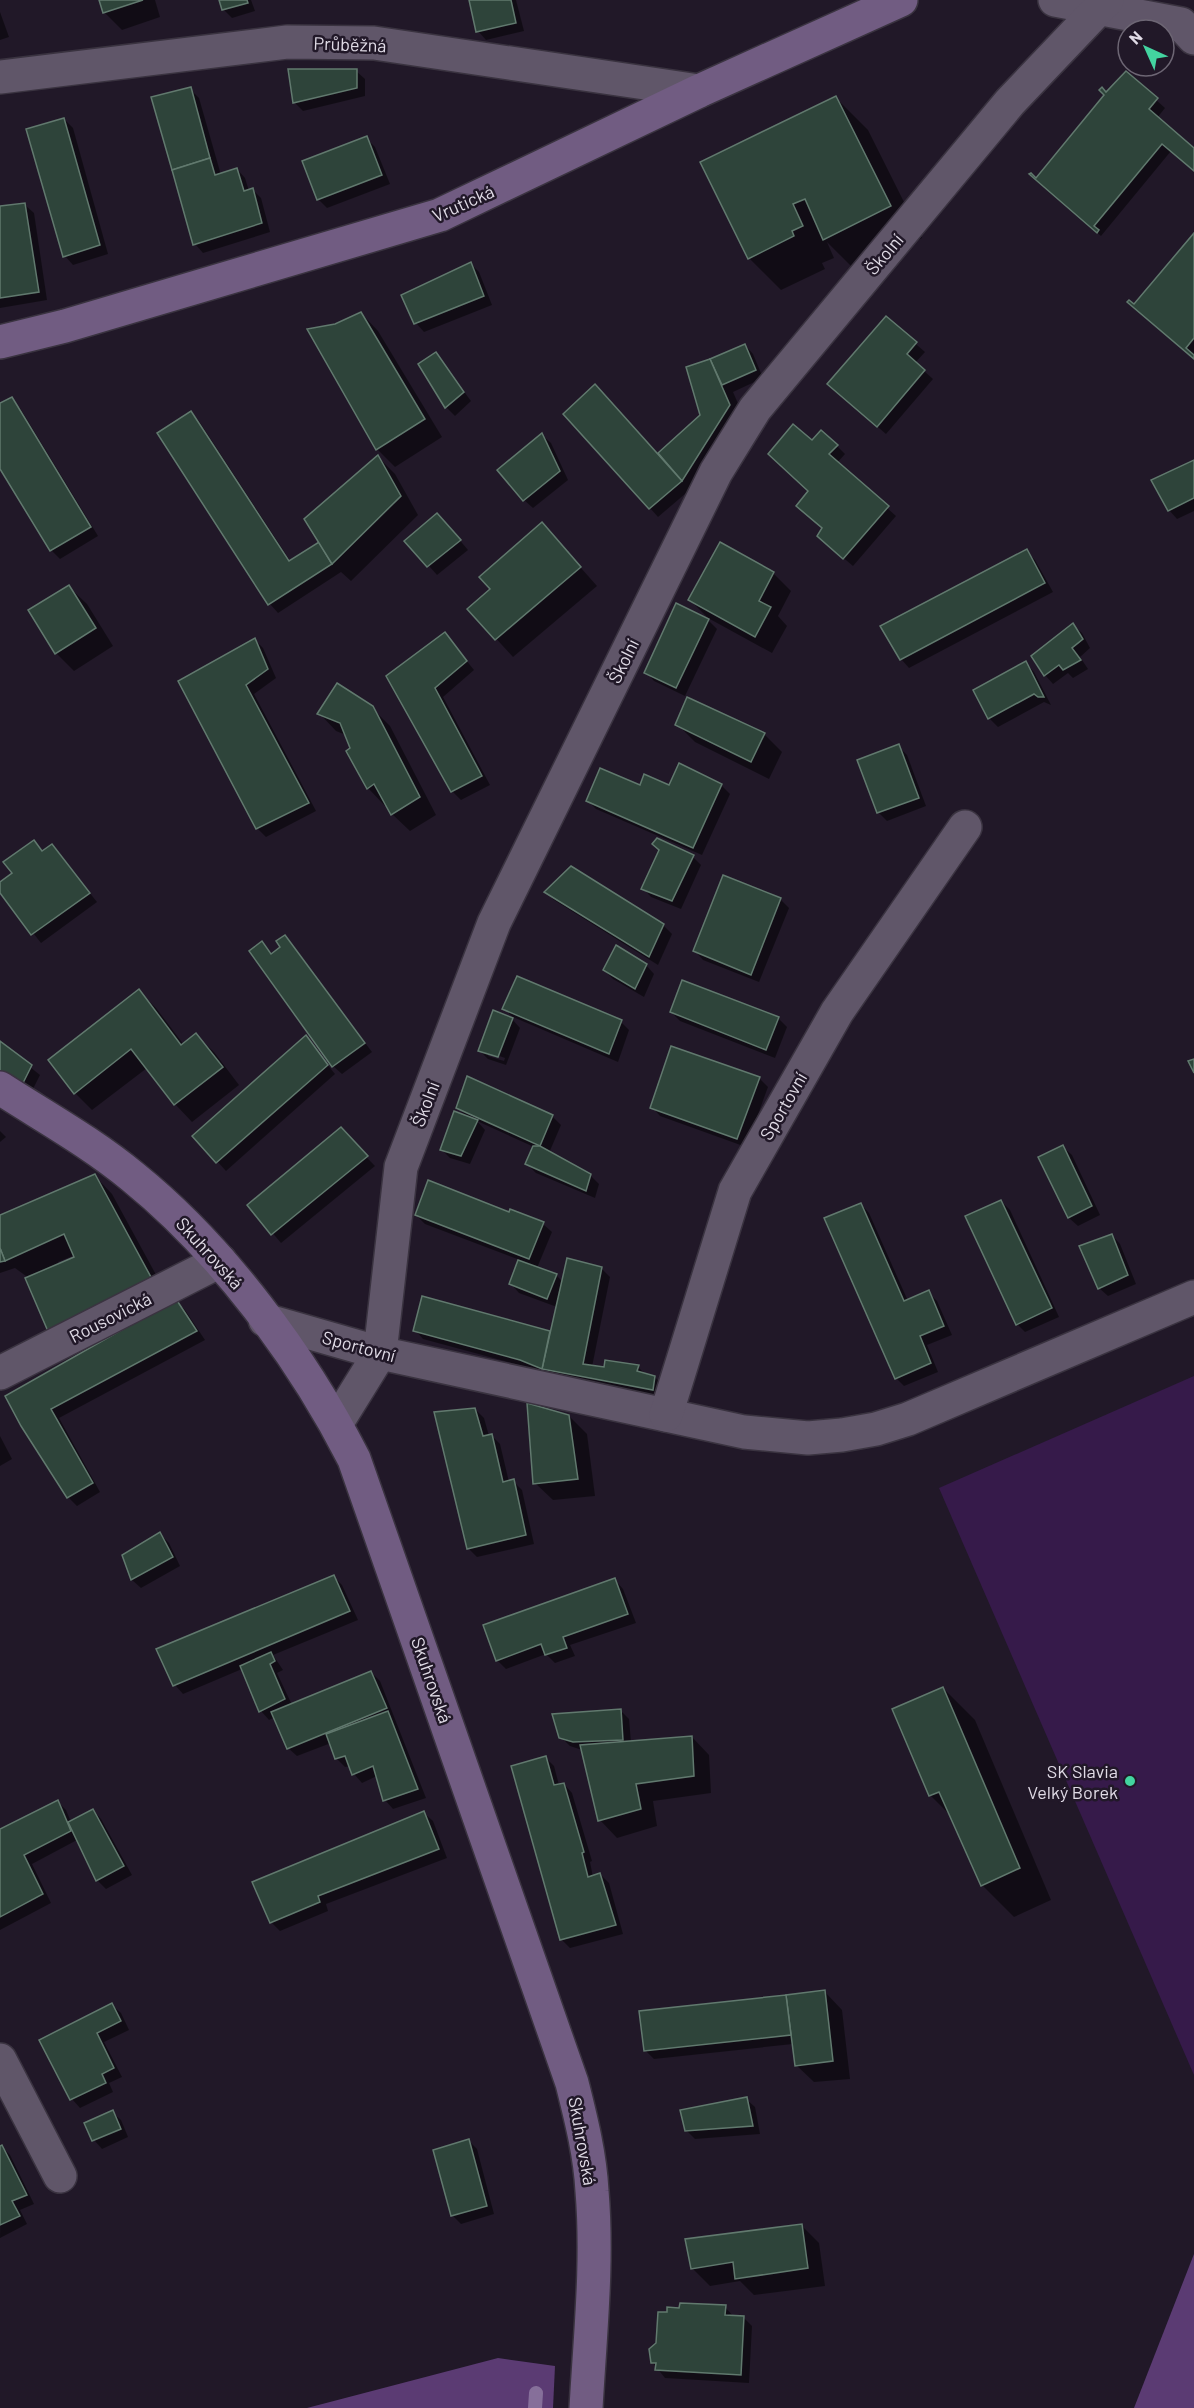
<svg xmlns="http://www.w3.org/2000/svg" width="1194" height="2408" viewBox="0 0 1194 2408" font-family="Barlow,sans-serif">
<style>
.green{fill:#361a4a}
.forest{fill:#5b3b73}
.shadow{fill:#0007;fill-rule:evenodd}
.lines{fill:none;stroke-linecap:round;stroke-linejoin:round}
.stream{stroke:#866f9a;stroke-width:14}
.building{fill:#2e443a;stroke:#61796e;stroke-width:1.5}
.street-casing{stroke:#3a3340;stroke-width:36}
.secondary-casing{stroke:#3a3340;stroke-width:36}
.street{stroke:#605669;stroke-width:33}
.secondary{stroke:#715c82;stroke-width:33}
.poi-dot{fill:#43d4a0;stroke:#211828;stroke-width:2}
.labels{text-anchor:middle;dominant-baseline:central;stroke-width:5;stroke-linejoin:round;paint-order:stroke}
.street-label{font-size:18px;fill:#e0dbe6;stroke:#211828}
.poi-label{font-size:18px;fill:#e0dbe6;stroke:#211828;text-anchor:end}
</style>
<rect width="100%" height="100%" fill="#211828"/>
<path class="green" d="M1194 1376V2075L939 1488Z"/>
<g class="forest">
<path d="M1194 2254V2408H1134Z"/>
<path d="M498 2358 555 2366 553 2408H307Z"/>
</g>
<g class="shadow">
<path d="M101 0H155L160 17 122 30 104 12Z"/>
<path d="M220 0H251L255 11 232 18 224 10Z"/>
<path d="M470 0H516L524 31 486 40 478 31Z"/>
<path d="M0 12 9 37 0 40Z"/>
<path d="M356 71 365 79V96L303 111 294 102Z"/>
<path d="M1126 73 1165 108 1157 118 1194 150V171L1171 151 1101 236 1045 188 1106 94Z"/>
<path d="M190 89 199 98 221 175 237 169 245 178 249 191 252 189 261 198 270 232 203 253 195 244Z"/>
<path d="M836 98 868 130 922 238 856 271 827 242 834 258 822 263 825 269 781 290 749 258Z"/>
<path d="M64 119 73 128 108 254 73 265 65 256Z"/>
<path d="M366 138 375 147 390 184 327 208 318 199Z"/>
<path d="M25 205 34 213 47 300 0 308V207Z"/>
<path d="M1194 235V359L1142 315Z"/>
<path d="M470 263 479 272 492 305 424 332 416 323Z"/>
<path d="M361 313 378 331 442 437 395 467 377 449 335 325Z"/>
<path d="M886 318 925 352 915 363 933 379 886 434 837 392Z"/>
<path d="M745 345 753 354 763 378 733 392 747 424 692 488 658 517 650 508 658 455 702 415 688 368Z"/>
<path d="M436 354 471 401 455 416 446 407 420 364Z"/>
<path d="M11 399 20 408 98 536 60 559 51 550 0 466V404Z"/>
<path d="M191 412 199 421 291 562 320 543 378 457 395 474 418 515 351 581 341 572 278 613 270 604 159 434Z"/>
<path d="M542 435 551 443 568 480 533 508 524 500Z"/>
<path d="M812 442 837 446 845 454 837 463 896 516 853 566 827 544 810 492Z"/>
<path d="M1194 461V511L1177 519 1169 510Z"/>
<path d="M446 524 468 550 437 575 407 541Z"/>
<path d="M542 524 597 586 513 657 469 609 492 589Z"/>
<path d="M1026 551 1035 560 1053 592 909 668 901 659Z"/>
<path d="M773 573 791 591 778 616 787 626 772 653 708 618 690 600Z"/>
<path d="M69 587 87 604 113 646 74 671 56 653 30 610Z"/>
<path d="M708 620 717 629 685 696 654 681 646 672Z"/>
<path d="M1073 625 1082 633 1090 648 1080 657 1088 669 1073 678 1068 673 1053 684 1045 675Z"/>
<path d="M445 634 474 670 443 697 490 785 461 800 452 791 388 676Z"/>
<path d="M255 640 263 648 276 678 254 694 316 811 266 837 257 828 180 682Z"/>
<path d="M1026 663 1034 672 1051 705 1044 702 998 727 989 718Z"/>
<path d="M372 708 390 726 436 815 410 831 392 814 387 804 385 806 368 788 346 735 336 731 319 713Z"/>
<path d="M677 724 764 734 782 752 769 779 695 742Z"/>
<path d="M898 746 907 755 926 806 887 821 879 813 859 761Z"/>
<path d="M721 785 730 794 702 855 596 809 588 801 640 787Z"/>
<path d="M34 842 43 852 52 846 97 902 41 943 0 891V884L14 873Z"/>
<path d="M693 857 701 865 681 909 651 897 643 888Z"/>
<path d="M546 892 663 925 672 934 658 965 554 900Z"/>
<path d="M780 899 789 908 759 982 703 960 695 951Z"/>
<path d="M285 937 372 1052 342 1074 333 1066 262 943 273 955 282 947Z"/>
<path d="M646 965 654 974 644 997 613 979 604 970Z"/>
<path d="M139 991 156 1008 184 1045 196 1035 214 1052 239 1085 192 1122 175 1104 147 1068 92 1110 75 1093Z"/>
<path d="M504 1009 621 1022 629 1030 618 1062 513 1017Z"/>
<path d="M671 1012 778 1018 787 1027 775 1058 680 1021Z"/>
<path d="M512 1019 520 1028 506 1065 488 1059 479 1050ZM488 1052 505 1058 504 1061 488 1056Z"/>
<path d="M305 1037 335 1074 226 1171 194 1136Z"/>
<path d="M0 1043 40 1075 31 1093 0 1074Z"/>
<path d="M759 1078 768 1087 746 1147 660 1116 652 1107Z"/>
<path d="M457 1107 552 1116 561 1125 549 1153 590 1175 599 1184 595 1198 536 1173 527 1164 534 1147 477 1121 485 1130 470 1164 450 1158 442 1150 468 1118Z"/>
<path d="M340 1130 375 1166 281 1243 249 1205Z"/>
<path d="M0 1131 6 1137 0 1142Z"/>
<path d="M1063 1147 1072 1155 1100 1215 1078 1226 1069 1218 1040 1158Z"/>
<path d="M95 1176 112 1194 172 1304 176 1301 185 1310 205 1340 59 1418 100 1492 77 1506 68 1497 22 1426 118 1334 117 1332 69 1353 51 1335 26 1276 15 1268 0 1273V1217ZM75 1255 76 1257 59 1265 58 1262Z"/>
<path d="M1001 1201 1010 1210 1059 1317 1025 1332 1017 1324Z"/>
<path d="M861 1204 869 1213 908 1301 928 1292 937 1301 952 1335 927 1345 938 1372 904 1386 896 1378Z"/>
<path d="M509 1214 543 1224 552 1232 537 1268 556 1275 563 1282 601 1268 610 1277 592 1367 605 1369 638 1367 646 1375 655 1377 663 1386 662 1397 552 1378 530 1368 423 1339 415 1330 423 1298 551 1333 557 1307 519 1293 511 1284 520 1260 425 1224 416 1215Z"/>
<path d="M1112 1235 1120 1244 1136 1284 1108 1296 1099 1288Z"/>
<path d="M475 1409 484 1418 489 1436H492L500 1444 509 1482 513 1481 522 1490 534 1544 477 1557 468 1548Z"/>
<path d="M569 1416 587 1434 595 1496 553 1500 535 1483Z"/>
<path d="M0 1436 12 1459 0 1466Z"/>
<path d="M160 1534 169 1543 180 1566 141 1588 132 1580 123 1556Z"/>
<path d="M334 1577 342 1585 358 1620 273 1655 283 1670 277 1673 292 1705 371 1672 380 1681 426 1798 393 1809 385 1800 377 1776 362 1783 354 1774 350 1766 345 1767 337 1759 331 1743 297 1756 288 1748 275 1717 269 1720 261 1711 242 1669 183 1694 175 1685Z"/>
<path d="M615 1580 623 1589 636 1623 570 1645 575 1656 555 1663 546 1654 506 1669 497 1660Z"/>
<path d="M943 1688 975 1720 1051 1900 1014 1917 982 1885 952 1817 930 1795Z"/>
<path d="M621 1711 629 1719 631 1742 692 1737 709 1755 711 1793 653 1801 657 1826 617 1838 600 1820 582 1750 570 1746 561 1737Z"/>
<path d="M545 1757 554 1766 559 1785 564 1784 572 1793 592 1861 590 1862 593 1877 600 1874 609 1883 623 1934 570 1948 561 1939Z"/>
<path d="M58 1802 66 1810 71 1822 93 1810 101 1819 132 1875 106 1889 97 1880 77 1840 32 1864 51 1903 0 1930V1830Z"/>
<path d="M424 1813 433 1821 447 1858 326 1904 328 1911 280 1931 271 1922Z"/>
<path d="M825 1992 842 2010 850 2079 814 2082 796 2065 793 2044 654 2059 645 2050 641 2013Z"/>
<path d="M112 2005 121 2013 129 2030 104 2042 122 2077 109 2083 113 2092 80 2108 72 2099 41 2040Z"/>
<path d="M746 2099 755 2107 760 2134 695 2139 686 2130Z"/>
<path d="M112 2112 121 2120 128 2137 102 2149 94 2140Z"/>
<path d="M468 2140 477 2149 494 2214 461 2224 452 2215Z"/>
<path d="M2 2147 10 2155 34 2204 20 2210 27 2224 0 2238Z"/>
<path d="M802 2226 819 2243 825 2286 754 2295 740 2281 710 2286 693 2269Z"/>
<path d="M725 2307 734 2317H743L752 2326 749 2383 665 2378 652 2362 668 2314Z"/>
</g>
<g class="lines">
<path class="stream" d="M535 2408 536 2393"/>
</g>
<g class="building">
<path d="M99 0H143L103 13Z"/>
<path d="M219 0H247L248 3 222 10Z"/>
<path d="M469 0H511L516 23 476 32Z"/>
<path d="M288 69H357V88L293 103Z"/>
<path d="M1126 71 1158 98 1149 109 1194 148V171L1162 144 1094 226 1099 230 1097 233 1029 174 1031 173 1036 178 1104 95 1099 90 1102 87 1106 92Z"/>
<path d="M191 87 210 158 172 170 151 97Z"/>
<path d="M836 96 891 206 823 240 805 199 793 204 803 226 792 231 794 236 748 259 700 162Z"/>
<path d="M64 118 100 245 63 257 26 129Z"/>
<path d="M367 136 382 175 317 200 302 161Z"/>
<path d="M210 158 215 175 237 168 244 191 253 188 262 223 193 245 172 170Z"/>
<path d="M25 203 39 292 0 298V206Z"/>
<path d="M1194 233V338L1186 348 1194 355V359L1127 302 1129 300 1134 304Z"/>
<path d="M471 262 484 296 414 324 401 295Z"/>
<path d="M361 312 425 419 376 450 307 329 335 324Z"/>
<path d="M886 316 917 342 907 354 925 370 877 427 827 384Z"/>
<path d="M745 344 756 370 722 385 710 359Z"/>
<path d="M436 352 464 392 445 408 418 364Z"/>
<path d="M710 359 730 405 682 481 658 453 700 415 686 367Z"/>
<path d="M595 384 682 481 649 509 563 414Z"/>
<path d="M12 397 91 527 50 551 0 469V403Z"/>
<path d="M191 411 289 561 319 542 332 564 268 605 157 433Z"/>
<path d="M793 424 812 440 821 430 838 445 829 454 889 506 843 559 817 536 822 528 796 506 808 491 768 454Z"/>
<path d="M542 433 560 471 523 501 497 470Z"/>
<path d="M378 455 401 496 332 564 304 519Z"/>
<path d="M1194 460V498L1168 511 1151 480Z"/>
<path d="M437 513 461 540 427 567 404 541Z"/>
<path d="M542 522 581 567 495 640 467 609 490 589 479 577Z"/>
<path d="M720 542 774 572 759 601 771 607 755 637 688 600Z"/>
<path d="M1027 549 1045 583 900 660 880 626Z"/>
<path d="M69 585 96 628 55 654 28 610Z"/>
<path d="M676 603 709 619 676 688 644 673Z"/>
<path d="M1073 623 1083 639 1072 648 1081 660 1063 670 1059 665 1044 676 1031 656Z"/>
<path d="M445 632 467 661 435 688 482 776 451 792 386 676Z"/>
<path d="M255 638 268 669 246 685 309 803 256 829 178 681Z"/>
<path d="M1026 661 1044 697H1038L1034 694 988 719 973 690Z"/>
<path d="M337 683 373 706 420 797 391 815 374 784 367 789 346 751 350 748 340 723 317 714Z"/>
<path d="M687 697 765 733 751 762 675 725Z"/>
<path d="M899 744 919 798 877 813 857 760Z"/>
<path d="M679 763 722 784 693 848 586 801 600 768 640 785 644 774 669 785Z"/>
<path d="M657 838 694 855 672 901 641 889 659 850 652 844Z"/>
<path d="M34 840 42 851 52 844 90 893 31 935 0 893V882L12 873 3 862Z"/>
<path d="M571 866 664 924 649 957 544 892Z"/>
<path d="M723 875 781 898 751 975 693 951Z"/>
<path d="M285 935 365 1043 332 1067 249 951 262 941 271 954 280 947 276 941Z"/>
<path d="M616 945 647 964 635 989 603 970Z"/>
<path d="M517 976 622 1020 609 1054 502 1009Z"/>
<path d="M682 980 779 1017 766 1050 670 1012Z"/>
<path d="M139 989 181 1045 196 1033 223 1067 174 1105 131 1049 74 1094 48 1060Z"/>
<path d="M493 1010 513 1018 498 1057 478 1051Z"/>
<path d="M306 1035 328 1065 216 1163 192 1136Z"/>
<path d="M0 1041 32 1065 22 1085 0 1072Z"/>
<path d="M671 1046 760 1077 737 1139 650 1108Z"/>
<path d="M1194 1059V1073L1188 1061Z"/>
<path d="M467 1076 553 1115 540 1146 456 1108Z"/>
<path d="M454 1111 478 1120 461 1156 440 1150Z"/>
<path d="M341 1127 368 1156 271 1235 247 1205Z"/>
<path d="M1063 1145 1092 1206 1068 1218 1038 1157Z"/>
<path d="M533 1146H540L591 1174 586 1191 525 1164Z"/>
<path d="M95 1174 158 1290 50 1336 25 1278 74 1257 64 1234 5 1261 0 1248V1215Z"/>
<path d="M428 1180 509 1212 510 1209 544 1222 529 1259 415 1215Z"/>
<path d="M1001 1200 1052 1308 1016 1325 965 1216Z"/>
<path d="M861 1203 904 1301 929 1290 944 1326 920 1336 931 1363 895 1379 824 1218Z"/>
<path d="M1112 1234 1128 1275 1098 1289 1079 1246Z"/>
<path d="M0 1248 5 1261 0 1262Z"/>
<path d="M567 1258 602 1267 583 1364 604 1367 605 1360 639 1365 637 1371 655 1376 653 1390 542 1369Z"/>
<path d="M518 1260 557 1274 547 1299 509 1284Z"/>
<path d="M422 1296 550 1331 542 1369 520 1360 413 1331Z"/>
<path d="M176 1299 197 1331 51 1409 93 1483 67 1498 21 1426 5 1396Z"/>
<path d="M527 1403 569 1415 578 1479 533 1484Z"/>
<path d="M475 1408 483 1436 492 1434 503 1482 514 1479 526 1535 467 1549 434 1412Z"/>
<path d="M160 1532 173 1557 131 1580 122 1555Z"/>
<path d="M334 1575 350 1611 173 1686 156 1649Z"/>
<path d="M615 1578 628 1614 563 1637 567 1648 545 1655 541 1644 496 1661 483 1625Z"/>
<path d="M271 1652 275 1661 270 1664 285 1699 259 1712 240 1666Z"/>
<path d="M371 1671 387 1708 287 1749 271 1712Z"/>
<path d="M943 1687 1020 1868 981 1886 939 1792 929 1796 892 1709Z"/>
<path d="M621 1709 623 1740 573 1742 559 1738 552 1714Z"/>
<path d="M388 1711 418 1789 383 1801 373 1766 352 1775 345 1756 335 1759 326 1734Z"/>
<path d="M692 1736 694 1776 636 1784 641 1809 598 1821 580 1745Z"/>
<path d="M546 1756 554 1785 564 1783 584 1852 582 1853 588 1877 600 1873 616 1925 560 1940 511 1766Z"/>
<path d="M58 1800 71 1831 24 1855 43 1894 0 1917V1829Z"/>
<path d="M93 1809 124 1866 96 1881 68 1822Z"/>
<path d="M424 1811 439 1849 318 1896 320 1902 270 1923 252 1882Z"/>
<path d="M825 1990 833 2061 795 2066 786 1995Z"/>
<path d="M786 1995 791 2035 644 2051 639 2011Z"/>
<path d="M112 2003 121 2021 97 2033 114 2068 102 2074 106 2083 70 2100 39 2040Z"/>
<path d="M747 2097 753 2126 685 2131 680 2110Z"/>
<path d="M113 2110 121 2129 92 2141 84 2123Z"/>
<path d="M469 2139 487 2206 451 2216 433 2150Z"/>
<path d="M2 2145 27 2195 12 2201 20 2216 0 2225V2146Z"/>
<path d="M802 2224 808 2268 735 2279 733 2262 691 2269 685 2239Z"/>
<path d="M680 2303 726 2305 725 2315 744 2316 741 2375 655 2370 656 2363H651L649 2349 656 2343 658 2312H667V2307L679 2308Z"/>
</g>
<g class="lines">
<defs>
<g id="street">
<path d="M1055 0 1181 24 1194 38"/>
<path d="M0 77 287 42 374 43 699 91"/>
<path d="M265 1320 380 1353 744 1432 808 1438 842 1435 876 1429 908 1419 1194 1297"/>
<path d="M0 1373 220 1261"/>
<path d="M666 1415 735 1191 837 1012 965 827"/>
<path d="M336 1424 380 1353 401 1167 494 923 716 472 755 409 1010 102 1107 0"/>
<path d="M0 2060 60 2176"/>
</g>
<g id="secondary">
<path d="M0 342 65 326 440 215 699 91 901 0"/>
<path d="M0 1088C45 1117 92 1143 133 1177 222 1249 302 1357 354 1459L572 2083C581 2119 590 2154 592 2191 598 2263 590 2336 586 2408"/>
</g>
</defs>
<use href="#street" class="street-casing"/>
<use href="#secondary" class="secondary-casing"/>
<use href="#street" class="street"/>
<use href="#secondary" class="secondary"/>
</g>
<circle class="poi-dot" cx="1130" cy="1781" r="6"/>
<g class="labels">
<g class="street-label">
<text transform="translate(350 44) rotate(2)">Průběžná</text>
<text transform="translate(463 203) rotate(-24)">Vrutická</text>
<text transform="translate(884 254) rotate(-50)">Školní</text>
<text transform="translate(623 661) rotate(-64)">Školní</text>
<text transform="translate(425 1104) rotate(-69)">Školní</text>
<text transform="translate(783 1106) rotate(-60)">Sportovní</text>
<text transform="translate(210 1253) rotate(48)">Skuhrovská</text>
<text transform="translate(110 1317) rotate(-27)">Rousovická</text>
<text transform="translate(359 1346) rotate(15)">Sportovní</text>
<text transform="translate(432 1680) rotate(71)">Skuhrovská</text>
<text transform="translate(583 2141) rotate(80)">Skuhrovská</text>
</g>
<g class="poi-label">
<text x="1118" y="1771">SK Slavia<tspan x="1118" dy="21">Velký Borek</tspan></text>
</g>
</g>
<g transform="translate(1146 48) rotate(315)"><circle r="28" fill="#211828" stroke="#6d6674" stroke-width="1.5"/>
<path d="M0-4.5L10 22L0 15L-10 22Z" fill="#43d4a0"/>
<text y="-9" font-size="16" font-weight="bold" text-anchor="middle" fill="#e0dbe6">N</text>
</g>
</svg>
